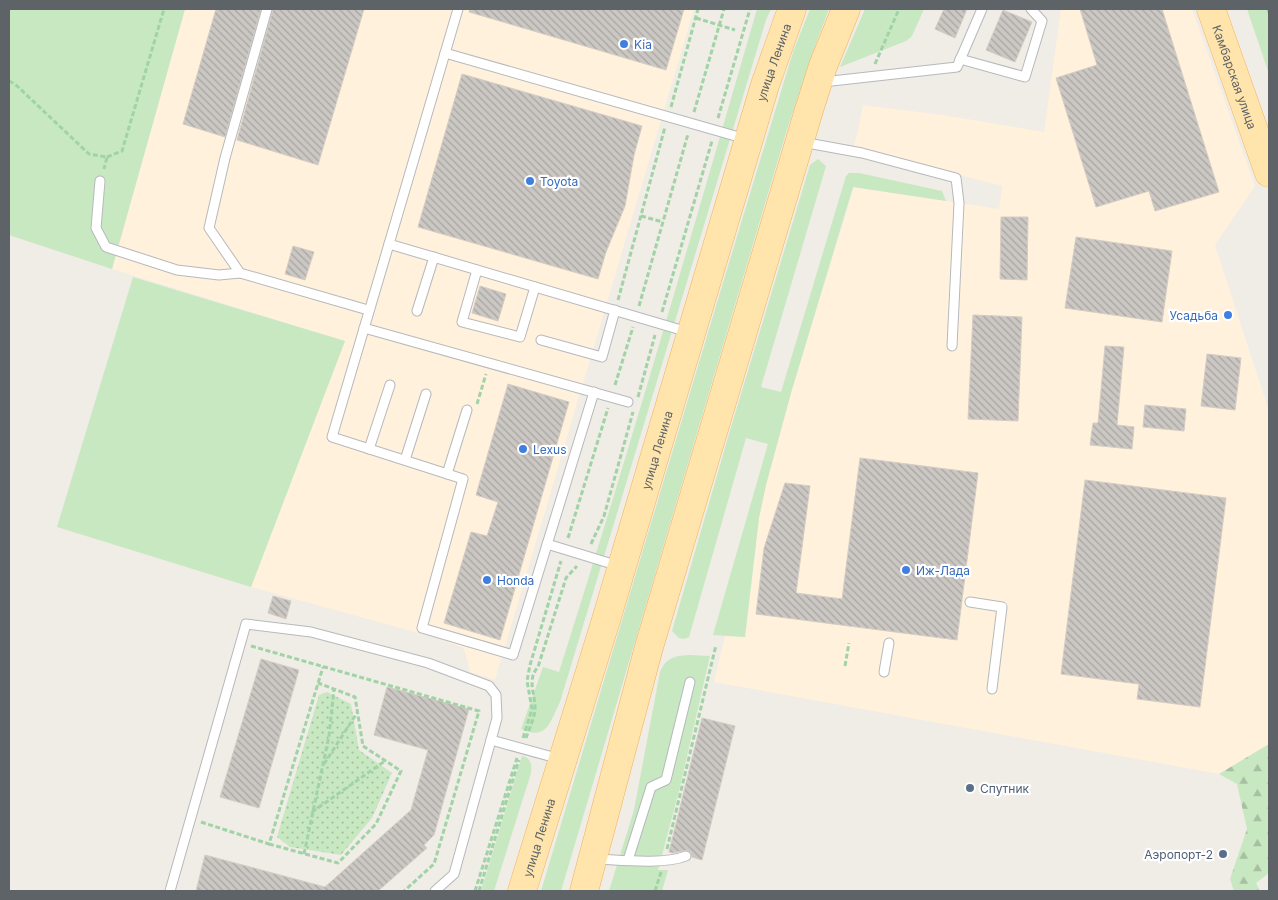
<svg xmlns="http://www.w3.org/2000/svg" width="1278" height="900" viewBox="0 0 1278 900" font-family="Inter,sans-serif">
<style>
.commercial{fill:#fff1dc}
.grass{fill:#c8e8c2}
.forest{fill:url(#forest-firs)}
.park{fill:url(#park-dots)}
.building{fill:url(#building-back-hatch);stroke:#d5cdc4}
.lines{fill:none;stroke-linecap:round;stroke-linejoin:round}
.lane-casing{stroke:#b6b9bd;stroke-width:11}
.primary-casing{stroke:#f6b059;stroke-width:29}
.path{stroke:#a0d3a6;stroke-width:3;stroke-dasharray:5 2.5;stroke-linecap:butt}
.lane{stroke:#fff;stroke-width:9}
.primary{stroke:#ffe4ac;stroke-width:28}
.shop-dot{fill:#3f7fe0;stroke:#fff;stroke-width:2}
.service-dot{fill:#5c6f8a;stroke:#fff;stroke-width:2}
.labels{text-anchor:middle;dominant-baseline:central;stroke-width:4.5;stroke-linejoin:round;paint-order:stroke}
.shop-label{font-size:12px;fill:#366cbe;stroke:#fff;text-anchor:start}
.street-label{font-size:12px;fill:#5d6366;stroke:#fff}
.service-label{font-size:12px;fill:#4e5e75;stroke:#fff;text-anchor:start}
</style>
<defs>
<pattern id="forest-firs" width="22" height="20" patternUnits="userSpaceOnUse" patternTransform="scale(1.25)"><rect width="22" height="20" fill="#c8e8c2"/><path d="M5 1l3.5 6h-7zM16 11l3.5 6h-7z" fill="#a6c0a1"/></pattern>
<pattern id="park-dots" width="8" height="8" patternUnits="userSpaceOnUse" patternTransform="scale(1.25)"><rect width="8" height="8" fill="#c8e8c2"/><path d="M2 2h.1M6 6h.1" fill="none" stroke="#a6c0a1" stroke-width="1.8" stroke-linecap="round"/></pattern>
<pattern id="building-back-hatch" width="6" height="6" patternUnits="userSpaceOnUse" patternTransform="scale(1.25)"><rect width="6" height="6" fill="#cbc7c3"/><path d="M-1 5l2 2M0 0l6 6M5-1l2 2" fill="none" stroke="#a8a5a2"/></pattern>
</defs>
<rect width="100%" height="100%" fill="#f0ece6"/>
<g class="commercial">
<path d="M185 9H694L495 680 470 672 464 648 433 637 251 587 345 341 112 269Z"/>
<path d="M1061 9H1192L1255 186 1215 245 1269 411V744L1219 774 714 682 725 636 745 637 759 518 766 485 791 393 854 187 999 209 1002 186 854 148 863 105 943 115 1044 132Z"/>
</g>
<g class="grass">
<path d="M9 9H185L112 269 9 235Z"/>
<path d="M757 9H771L766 20 560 702C550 722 547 741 521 729L543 667 559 672C629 452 693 230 757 9Z"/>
<path d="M810 9H829L812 54 786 133 561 891H541L722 286 793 52Z"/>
<path d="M865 9H924L912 36 906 41 840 67Z"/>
<path d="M1247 9H1269V74Z"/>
<path d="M818 159 826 166 761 387 781 392 846 176 849 173H859L942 191 946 201 853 187 791 393 766 485 759 518 745 637 713 635 768 444 746 438 689 637 684 639 679 638 672 631 729 434 810 165Z"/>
<path d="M133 277 345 341 251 587 57 527Z"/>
<path d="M689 655 710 656 679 791 658 870H668L662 891H609L634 810 660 672C666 658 674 656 689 655Z"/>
<path d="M522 756C531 758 532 764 531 773L494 891H481Z"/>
</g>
<path class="forest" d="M1269 744V873L1256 883 1260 891H1234L1230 879 1247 829 1237 784 1219 774Z"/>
<path class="park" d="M327 692 351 704 359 750 392 773 372 818 341 855 290 847 277 837 319 695Z"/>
<g class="building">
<path d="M216 9H261L225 137 183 124Z"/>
<path d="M273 9H364L318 165 237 140Z"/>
<path d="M470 9H684L666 70 469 12Z"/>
<path d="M944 9H967L955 38 935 29Z"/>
<path d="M1080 9H1162L1219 192 1155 211 1149 191 1096 207 1056 78 1097 65Z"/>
<path d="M1003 10 1032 22 1015 62 986 50Z"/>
<path d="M462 74 642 126 634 155 625 206 606 252 598 279 418 227Z"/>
<path d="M1001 217H1028L1027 280 1000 279Z"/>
<path d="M1076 237 1172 251 1162 322 1065 308Z"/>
<path d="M293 246 314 252 305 280 285 274Z"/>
<path d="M480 286 506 294 498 321 472 313Z"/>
<path d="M973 315 1022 317 1018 421 968 419Z"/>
<path d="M1105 346 1124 347 1117 425 1134 427 1132 449 1090 445 1093 423H1098Z"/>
<path d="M1207 354 1241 358 1235 410 1201 406Z"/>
<path d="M508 384 569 402 500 640 444 623 471 532 487 536 498 502 476 495Z"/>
<path d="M1145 405 1186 409 1184 431 1143 427Z"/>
<path d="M860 458 978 473 957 640 756 614 764 548 785 483 810 486 796 593 842 599Z"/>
<path d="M1085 480 1226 498 1200 707 1137 699 1139 684 1061 674Z"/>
<path d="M273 596 291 601 286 619 268 613Z"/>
<path d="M261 659 299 670 259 808 220 797Z"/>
<path d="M387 687 469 709 434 835 424 845 427 848 378 891H196L205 855 325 887 411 810 428 750 374 735Z"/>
<path d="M702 718 735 726 702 860 692 857 691 852 687 850 673 853 669 852Z"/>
</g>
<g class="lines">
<defs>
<g id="lane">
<path d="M267 9 225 158 209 228 240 273 368 310"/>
<path d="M458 9 389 244 688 332"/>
<path d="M445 53 746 139"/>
<path d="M960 59 1025 77 1042 21 1031 9"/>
<path d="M823 82 957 67 982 9"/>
<path d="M802 142 862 153 956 178 959 203 952 346"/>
<path d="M100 181 96 228 106 247 177 270 219 275 240 273"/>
<path d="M389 244 332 437 463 479 422 628 513 655 594 392"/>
<path d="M477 270 462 322 520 337 535 287"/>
<path d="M417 311 434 257"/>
<path d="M364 328 628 402"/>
<path d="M541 340 602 357 615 310"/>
<path d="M369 449 390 385"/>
<path d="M405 460 426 394"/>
<path d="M447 474 467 410"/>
<path d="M547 544 619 566"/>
<path d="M970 602 1002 607 992 689"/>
<path d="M884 672 889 643"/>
<path d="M596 859C620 860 663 865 686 856"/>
<path d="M628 860 651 787 666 780 690 682"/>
<path d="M170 891 246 624 311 632 428 663 489 686 496 695 497 718 491 740 560 759"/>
<path d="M435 891 454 874 491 740"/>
</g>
<g id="primary">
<path id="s1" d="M1211 9 1269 173"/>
<path id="s2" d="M522 891 606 620 765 85 792 9"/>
<path d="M584 891 649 647 809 110 823 66 846 9"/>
</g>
</defs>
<use href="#lane" class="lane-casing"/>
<use href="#primary" class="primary-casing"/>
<g class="path">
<path d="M1268 9 1269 13"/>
<path d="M696 18 735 30"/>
<path d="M875 64 899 9"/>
<path d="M9 81 15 84 89 154 107 157 104 169"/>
<path d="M671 107 698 9"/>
<path d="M694 112 724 9"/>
<path d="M718 118 750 9"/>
<path d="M107 157 122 151 164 9"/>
<path d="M641 216 663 222"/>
<path d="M618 300 665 127"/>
<path d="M639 306 688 134"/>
<path d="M662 312 712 141"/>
<path d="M615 385 633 327"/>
<path d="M638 397 655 335"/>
<path d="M477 404 486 374"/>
<path d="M568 538 608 408"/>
<path d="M591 544 604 516 633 412"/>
<path d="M251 646 479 711 434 864 404 891"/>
<path d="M845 666 849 643"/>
<path d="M523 738 532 709 527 681 530 665 561 561"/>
<path d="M526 738C529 729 534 719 535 710 536 695 526 680 538 667L566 578 577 566"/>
<path d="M324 764 357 713"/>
<path d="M312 812 385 761"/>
<path d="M201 822 269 844 323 667"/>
<path d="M269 844 338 863 376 824 401 771 363 746 355 697 318 683"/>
<path d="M667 849 716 645"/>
<path d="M304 854 329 736 334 689"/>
<path d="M475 891 517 758"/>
<path d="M479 891 519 760"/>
<path d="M655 891 661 872"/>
</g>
<use href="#lane" class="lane"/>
<use href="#primary" class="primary"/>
</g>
<g class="shop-dot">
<circle cx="624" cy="44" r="5"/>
<circle cx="530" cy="181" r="5"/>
<circle cx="1228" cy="315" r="5"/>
<circle cx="523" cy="449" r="5"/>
<circle cx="906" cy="570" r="5"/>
<circle cx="487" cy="580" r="5"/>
</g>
<g class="service-dot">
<circle cx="970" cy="788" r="5"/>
<circle cx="1223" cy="854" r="5"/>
</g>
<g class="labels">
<g class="shop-label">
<text x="634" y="44">Kia</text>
<text x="540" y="181">Toyota</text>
<text x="1218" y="315" text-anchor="end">Усадьба</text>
<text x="533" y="449">Lexus</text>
<text x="916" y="570">Иж-Лада</text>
<text x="497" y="580">Honda</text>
</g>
<g class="street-label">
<text stroke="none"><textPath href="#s2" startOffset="866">улица Ленина</textPath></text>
<text stroke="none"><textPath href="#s1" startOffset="72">Камбарская улица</textPath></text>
<text stroke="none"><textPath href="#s2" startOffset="461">улица Ленина</textPath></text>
<text stroke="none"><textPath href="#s2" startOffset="56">улица Ленина</textPath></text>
</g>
<g class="service-label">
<text x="980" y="788">Спутник</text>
<text x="1213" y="854" text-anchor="end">Аэропорт-2</text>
</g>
</g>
<rect width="1278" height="900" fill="none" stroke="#5d6366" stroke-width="20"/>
</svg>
